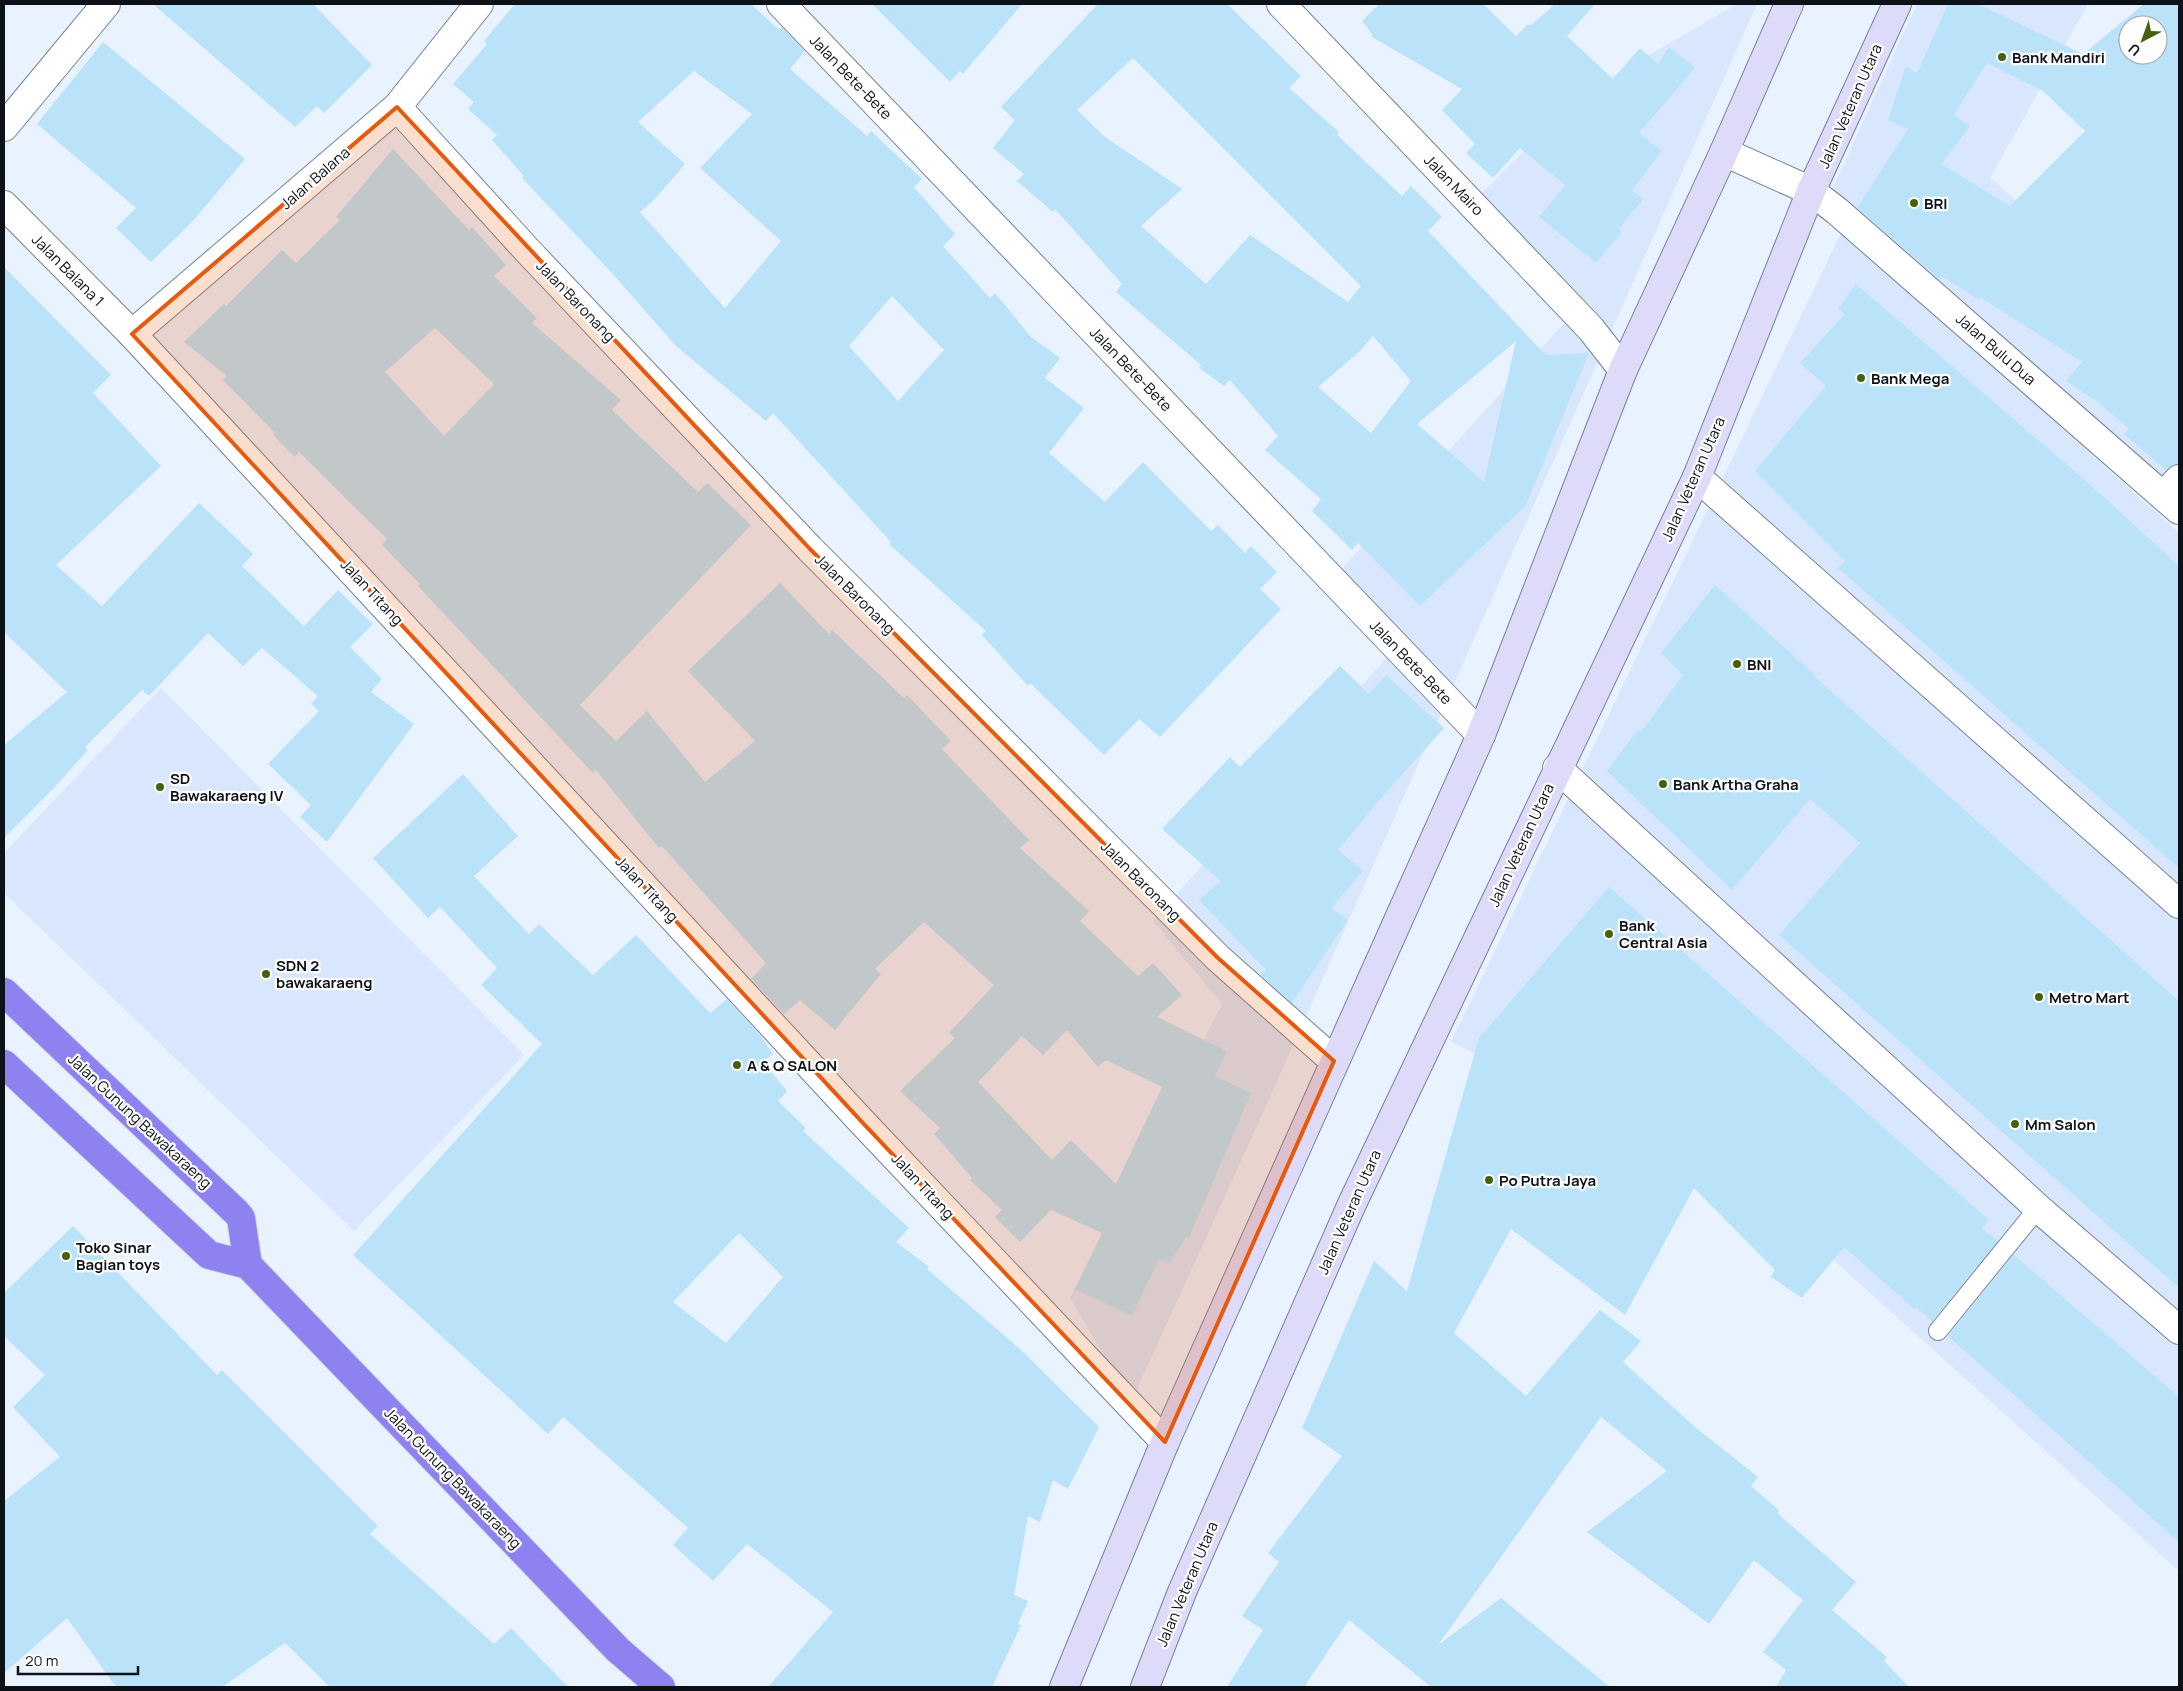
<svg xmlns="http://www.w3.org/2000/svg" width="2183" height="1691" viewBox="0 0 2183 1691" font-family="Manrope,sans-serif">
<style>
.built{fill:#d8e7fd}
.building{fill:#bae3fa;fill-rule:evenodd}
.lines{fill:none;stroke-linecap:round;stroke-linejoin:round}
.lane-casing{stroke:#768296;stroke-width:20}
.street-casing{stroke:#768296;stroke-width:30}
.secondary-casing{stroke:#768296;stroke-width:30}
.highway-casing{stroke:#d3d4d5;stroke-width:30}
.lane{stroke:#fff;stroke-width:18}
.street{stroke:#fff;stroke-width:28}
.secondary{stroke:#dddafa;stroke-width:28}
.highway{stroke:#8d82f0;stroke-width:28}
.marked{fill:#e8590c;fill-opacity:0.2;stroke:#e8590c;stroke-width:4;stroke-linejoin:round}
.poi-dot{fill:#45600f;stroke:#fefefe;stroke-width:2}
.labels{text-anchor:middle;dominant-baseline:central;stroke-width:4.5;stroke-linejoin:round;paint-order:stroke}
.poi-label{font-size:15px;font-weight:bold;fill:#0d1118;stroke:#fefefe;text-anchor:start}
.street-label{font-size:15px;fill:#0d1118;stroke:#fefefe}
</style>
<rect width="100%" height="100%" fill="#e9f2ff"/>
<g class="built">
<path d="M1737 4H1757L1261 1117 1131 1402 1070 1298 1222 1004 1153 921 1399 644 1341 570 1566 321 1460 215 1580 95Z"/>
<path d="M1917 4H2088L1990 178 2179 339V504L1830 194Z"/>
<path d="M1842 231 2179 533V1571L1635 1081 1599 1114 1451 1042Z"/>
<path d="M161 688 524 1055 354 1231 4 893V853Z"/>
</g>
<g class="building">
<path d="M153 4H313L372 65 324 113 317 106 295 127Z"/>
<path d="M515 4H751L779 30 782 27 805 51 790 69 867 136 871 131 922 179 914 187 955 234 943 246 990 298 995 293 1031 337 1060 358 1045 378 1084 408 1049 453 1105 502 1143 462 1211 531 1218 525 1245 553 1251 546 1277 572 1260 589 1281 609 1160 737 1139 719 1104 755 1030 683 1028 686 982 635 986 631 889 544 891 542 773 413 766 421 676 346 610 271 522 178 524 176 492 140 497 135 468 109 474 102 453 84 487 44 484 41ZM694 71 752 114 700 168 781 241 725 308 640 212 654 200 685 164 638 122ZM892 296 944 350 898 401 849 346Z"/>
<path d="M872 4H1022L963 74 960 71 950 82Z"/>
<path d="M1098 4H1227L1301 76 1289 88 1339 132 1337 135 1402 196 1411 186 1442 217 1428 231 1546 355 1589 353 1526 505 1420 606 1358 543 1352 550 1312 511 1321 499 1265 450 1278 436 1230 380 1224 386 1199 368 1201 365 1116 292 1122 284 1055 209 1053 212 1017 181 1024 174 993 148 1015 120 1001 107ZM1133 58 1361 286 1348 302 1250 235 1206 284 1141 226 1182 189 1105 137 1077 110ZM1373 336 1411 381 1371 433 1318 387 1359 352ZM1516 341 1484 482 1417 424Z"/>
<path d="M1379 4H1483L1516 36 1528 24 1530 26 1555 4H1595L1567 36 1613 79 1640 48 1658 64 1669 47 1695 68 1639 133 1662 151 1632 190 1643 199 1619 229 1622 232 1596 263 1539 217 1565 185 1520 148 1493 178 1466 153 1475 144 1442 110 1462 89 1372 37V34L1362 21Z"/>
<path d="M1948 4H1978L2083 54 2144 4H2179V464H2174L2166 470 2124 434 2129 429 2099 403 2066 381 2082 362 1980 297 1978 299 1941 276 1939 279 1857 208 1908 129 1888 120 1906 66 1917 73ZM2128 25H2158V55H2128ZM1987 63 2043 91 2085 131 2010 206 1941 164 1970 126 1954 115Z"/>
<path d="M103 42 245 159 193 221 151 262 116 228 136 208 37 124Z"/>
<path d="M393 149 469 230 472 227 506 265 494 276 537 318 532 323 621 400 612 410 698 492 707 483 751 525 580 705 616 741 647 711 705 782 755 741 688 671 780 583 829 634 832 630 904 698 907 695 951 741 942 749 1029 840 1020 848 1089 911 1080 921 1138 976 1153 963 1182 995 1157 1017 1227 1051 1215 1076 1251 1093 1189 1238 1186 1237 1170 1263 1159 1259 1132 1316 1075 1289 1102 1233 1051 1210 1020 1242 995 1217 1002 1210 970 1180 972 1178 934 1134 940 1128 900 1091 955 1038 949 1033 994 985 924 922 875 969 881 974 835 1030 800 1000 784 1014 751 979 766 963 662 846 659 848 596 770 593 773 418 586 420 584 382 545 387 539 299 452 295 457 273 435 275 433 223 380 227 376 184 342 224 304 226 306 282 250 296 263 340 220 336 217ZM435 328 494 384 444 436 385 372ZM1067 1030 1098 1067 1106 1060 1162 1087 1116 1184 1071 1140 1052 1160 978 1082 1022 1036 1043 1055Z"/>
<path d="M4 267 111 375 93 393 161 466 56 565 102 606 199 503 253 554 242 566 304 626 338 590 373 624 350 647 382 679 371 692 414 724 327 842 300 817 311 805 268 764 319 711 311 704 318 696 262 648 243 666 208 633 149 696 142 690 85 747 88 750 55 787 4 838V745L67 692 4 632Z"/>
<path d="M1856 284 2094 488 2179 566V868L1838 568 1845 561 1755 471 1826 386 1800 363 1845 314 1838 309Z"/>
<path d="M1715 585 1815 675 1814 676 2179 1001V1288L1779 935 1860 843 1810 799 1732 890 1607 771 1638 730 1641 732 1683 675 1661 653Z"/>
<path d="M1340 666 1369 694 1386 675 1444 728 1382 797 1338 850 1363 871 1331 908 1348 920 1292 1003 1261 975 1266 970 1199 900 1221 881 1162 829 1230 757 1240 767Z"/>
<path d="M463 774 518 836 474 876 529 934 539 924 593 975 636 935 710 1013 727 999 760 1035 773 1054 763 1062 787 1091 778 1101 806 1128 803 1131 909 1228 896 1242 929 1267 927 1269 1020 1349 1099 1427 1068 1489 1053 1480 1040 1522 1028 1516 1014 1595 1028 1601 1018 1624 1021 1625 992 1687H768L833 1612 747 1544 713 1581 673 1545 688 1528 563 1417 548 1434 353 1255 542 1044 481 985 497 968 440 907 428 918 373 858ZM739 1233 783 1277 726 1343 673 1302Z"/>
<path d="M1609 887 1989 1220 1982 1228 1998 1241 1932 1321 1916 1307 1914 1309 1844 1247 1802 1298 1771 1277 1775 1270 1694 1188 1625 1315 1511 1229 1454 1333 1526 1396 1600 1310 1641 1341 1623 1362 1695 1427 1758 1477 1751 1486 1779 1510 1777 1513 1856 1582 1832 1610 1887 1657 1884 1661 1909 1687H1776L1786 1670 1763 1652 1803 1600 1754 1560 1709 1624 1587 1532 1667 1471 1601 1417 1438 1645 1501 1598 1610 1687H1431L1349 1620 1304 1687H1227L1263 1630 1242 1616 1279 1562 1268 1553 1342 1456 1302 1428 1374 1261 1407 1291 1479 1038Z"/>
<path d="M73 1226 217 1375 222 1370 378 1526 370 1534 494 1644 511 1628 568 1687H330L285 1643 222 1687H116L67 1618 4 1673V1501L60 1457 13 1407 45 1375 4 1336V1293Z"/>
<path d="M2014 1255 2179 1397V1542L1948 1336Z"/>
</g>
<g class="lines">
<defs>
<path id="lane" d="M1938 1331 2038 1208"/>
<g id="street">
<path d="M781 4 1481 735"/>
<path d="M1281 4 1591 329 1623 370"/>
<path d="M397 107 526 249 810 549 1218 958 1334 1061"/>
<path d="M4 127 106 4"/>
<path d="M1724 152 1811 191 1837 211 2179 510"/>
<path d="M4 205 132 334 863 1123 1165 1442"/>
<path d="M132 334 397 107 479 4"/>
<path d="M1697 477 2179 904"/>
<path d="M2163 496 2179 479"/>
<path d="M1557 768 2038 1208 2179 1330"/>
</g>
<g id="secondary">
<path d="M1064 1687 1165 1442 1481 735 1623 370 1724 152 1789 4"/>
<path d="M1145 1687 1182 1592 1351 1206 1697 477 1811 191 1897 4"/>
</g>
<g id="highway">
<path d="M4 992 236 1212 241 1218 248 1265"/>
<path d="M4 1064 209 1255 248 1265 618 1650 661 1687"/>
</g>
</defs>
<use href="#lane" class="lane-casing"/>
<use href="#street" class="street-casing"/>
<use href="#secondary" class="secondary-casing"/>
<use href="#highway" class="highway-casing"/>
<use href="#lane" class="lane"/>
<use href="#street" class="street"/>
<use href="#secondary" class="secondary"/>
<use href="#highway" class="highway"/>
</g>
<path class="marked" d="M397 107 810 549 1218 958 1334 1061 1165 1442 863 1123 132 334Z"/>
<g class="poi-dot">
<circle cx="2002" cy="57" r="5"/>
<circle cx="1914" cy="203" r="5"/>
<circle cx="1861" cy="378" r="5"/>
<circle cx="1737" cy="664" r="5"/>
<circle cx="1663" cy="784" r="5"/>
<circle cx="160" cy="787" r="5"/>
<circle cx="1609" cy="934" r="5"/>
<circle cx="266" cy="974" r="5"/>
<circle cx="2039" cy="997" r="5"/>
<circle cx="737" cy="1065" r="5"/>
<circle cx="2015" cy="1124" r="5"/>
<circle cx="1489" cy="1180" r="5"/>
<circle cx="66" cy="1256" r="5"/>
</g>
<g class="labels">
<g class="poi-label">
<text x="2012" y="57">Bank Mandiri</text>
<text x="1924" y="203">BRI</text>
<text x="1871" y="378">Bank Mega</text>
<text x="1747" y="664">BNI</text>
<text x="170" y="778">SD<tspan x="170" dy="17">Bawakaraeng IV</tspan></text>
<text x="1673" y="784">Bank Artha Graha</text>
<text x="1619" y="925">Bank<tspan x="1619" dy="17">Central Asia</tspan></text>
<text x="276" y="965">SDN 2<tspan x="276" dy="17">bawakaraeng</tspan></text>
<text x="2049" y="997">Metro Mart</text>
<text x="747" y="1065">A &amp; Q SALON</text>
<text x="2025" y="1124">Mm Salon</text>
<text x="1499" y="1180">Po Putra Jaya</text>
<text x="76" y="1247">Toko Sinar<tspan x="76" dy="17">Bagian toys</tspan></text>
</g>
<g class="street-label">
<text transform="translate(851 77) rotate(46)">Jalan Bete-Bete</text>
<text transform="translate(1850 106) rotate(-66)">Jalan Veteran Utara</text>
<text transform="translate(315 178) rotate(-41)">Jalan Balana</text>
<text transform="translate(1454 185) rotate(46)">Jalan Mairo</text>
<text transform="translate(68 270) rotate(45)">Jalan Balana 1</text>
<text transform="translate(576 301) rotate(46)">Jalan Baronang</text>
<text transform="translate(1996 349) rotate(41)">Jalan Bulu Dua</text>
<text transform="translate(1131 369) rotate(46)">Jalan Bete-Bete</text>
<text transform="translate(1693 479) rotate(-66)">Jalan Veteran Utara</text>
<text transform="translate(372 592) rotate(47)">Jalan Titang</text>
<text transform="translate(855 594) rotate(45)">Jalan Baronang</text>
<text transform="translate(1411 662) rotate(46)">Jalan Bete-Bete</text>
<text transform="translate(1521 845) rotate(-65)">Jalan Veteran Utara</text>
<text transform="translate(1141 881) rotate(45)">Jalan Baronang</text>
<text transform="translate(647 889) rotate(47)">Jalan Titang</text>
<text transform="translate(140 1121) rotate(43)">Jalan Gunung Bawakaraeng</text>
<text transform="translate(923 1186) rotate(47)">Jalan Titang</text>
<text transform="translate(1349 1212) rotate(-66)">Jalan Veteran Utara</text>
<text transform="translate(453 1478) rotate(46)">Jalan Gunung Bawakaraeng</text>
<text transform="translate(1187 1584) rotate(-67)">Jalan Veteran Utara</text>
</g>
</g>
<rect width="2183" height="1691" fill="none" stroke="#0d1118" stroke-width="10"/>
<g transform="translate(2143 40) rotate(221)"><circle r="24" fill="#fefefe" stroke="#9e9fa2"/>
<path d="M0-4L9 19L0 12L-9 19Z" fill="#45600f"/>
<text y="-8" font-size="14" font-weight="bold" text-anchor="middle" fill="#0d1118">U</text>
</g>
<path d="M18 1666v8h120v-8" fill="none" stroke="#0d1118" stroke-width="2.5"/>
<text x="25" y="1666" font-size="15" fill="#0d1118" stroke="#fefefe" stroke-width="4" paint-order="stroke">20 m</text>
</svg>
